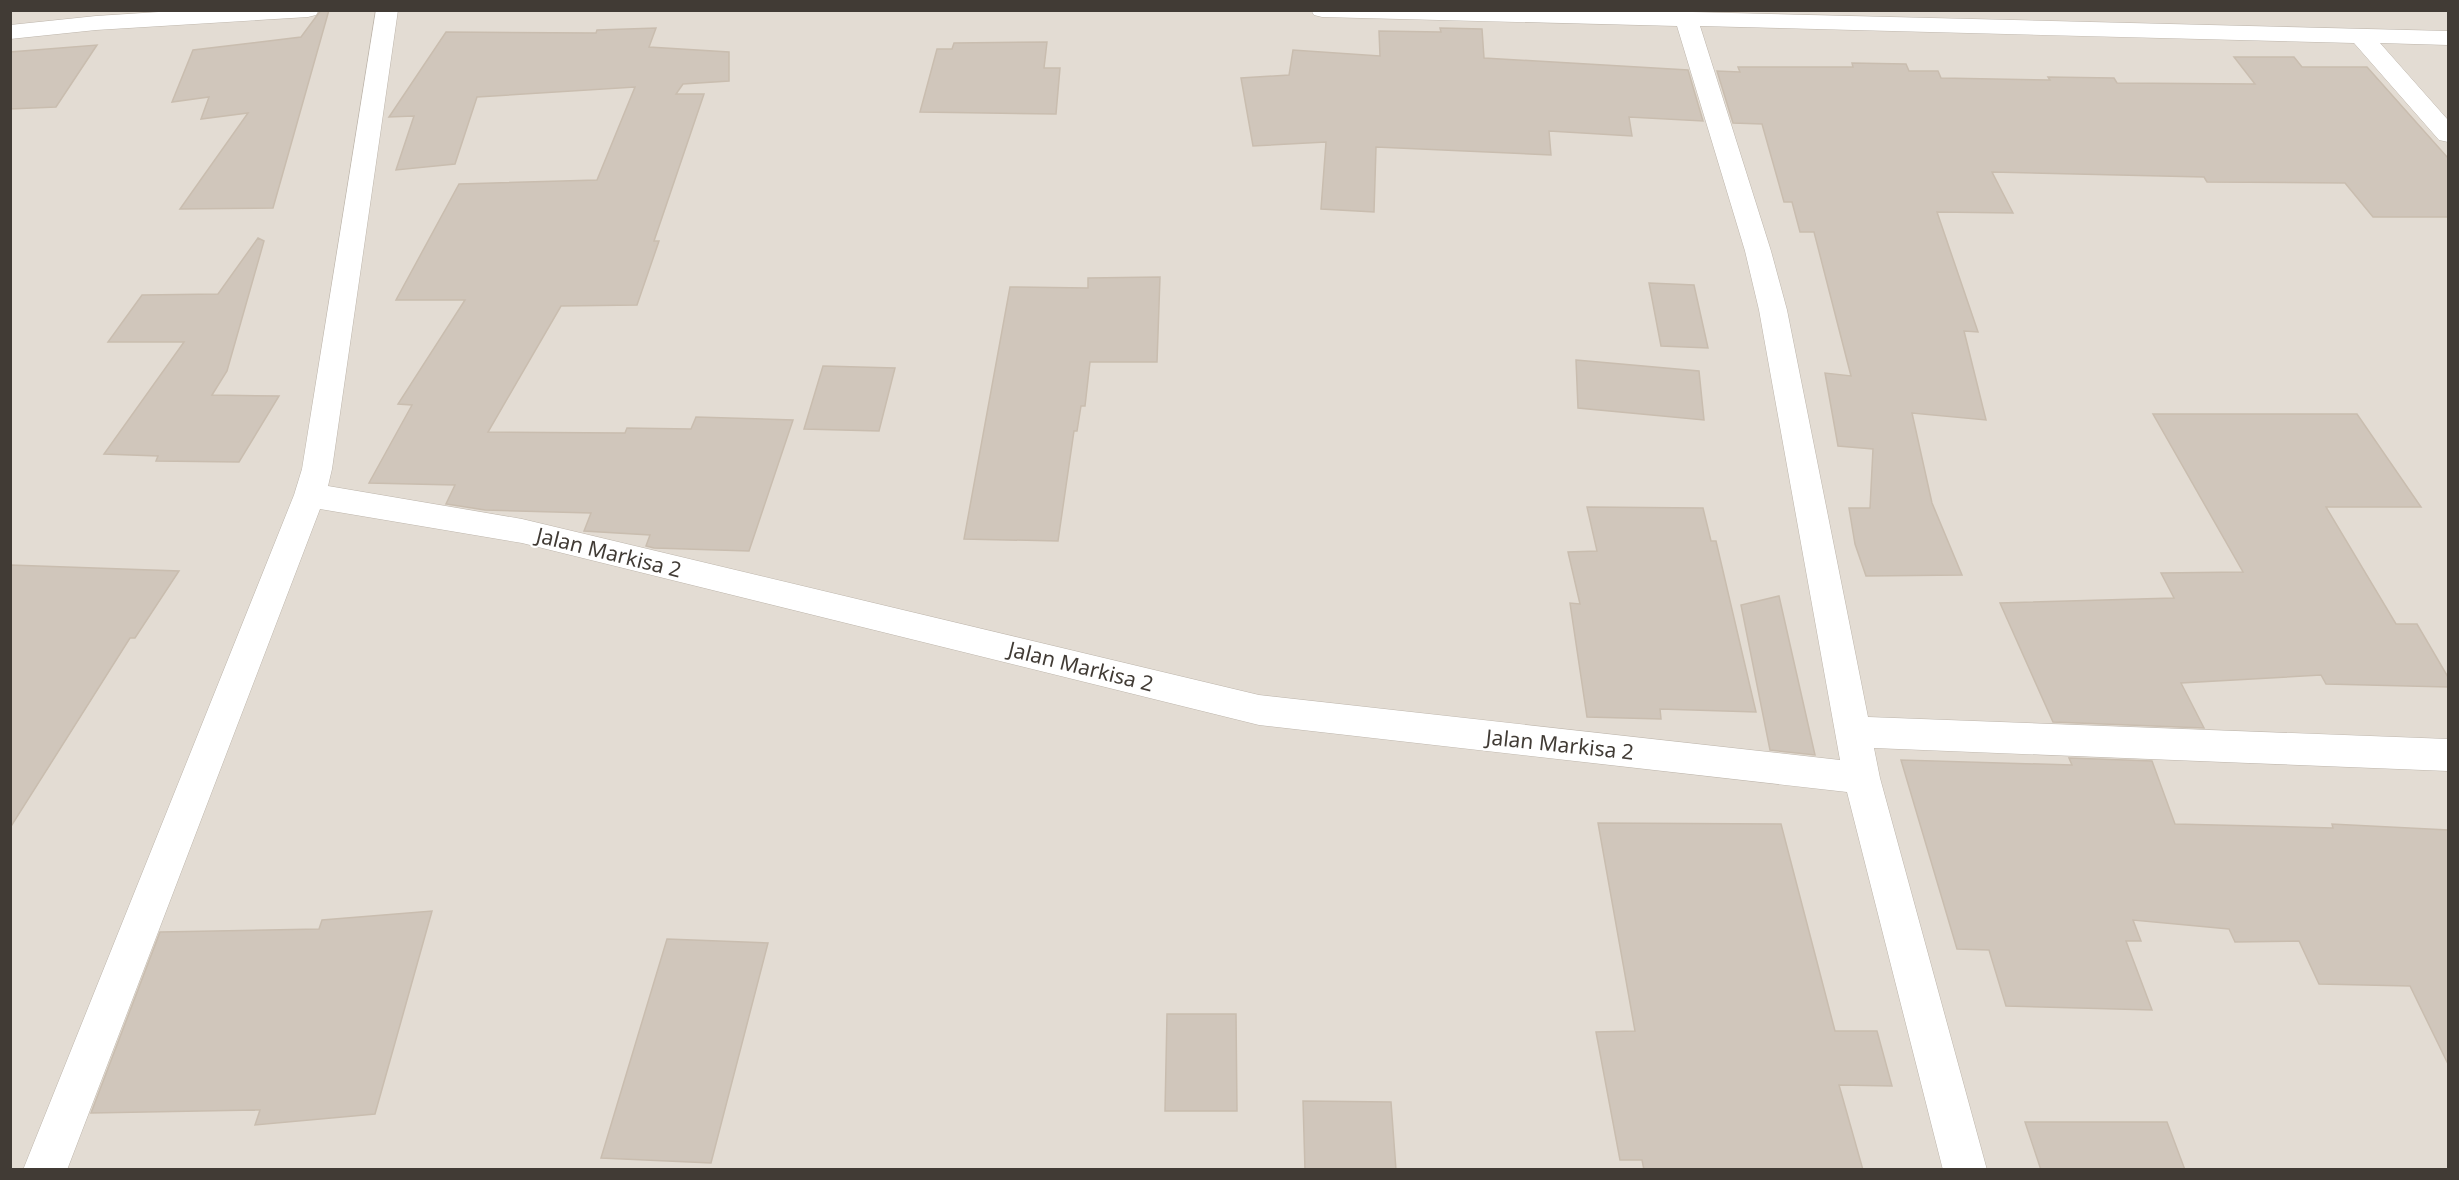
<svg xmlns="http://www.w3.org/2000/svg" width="2459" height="1180" viewBox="0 0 2459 1180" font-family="'Noto Sans',sans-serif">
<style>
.residential{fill:#e3dcd3}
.building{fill:#d0c6bb;stroke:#c9bdaf;stroke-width:1.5}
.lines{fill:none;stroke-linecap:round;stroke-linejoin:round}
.street-casing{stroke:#bdb5ab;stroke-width:1}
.street{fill:#fff;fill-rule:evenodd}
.labels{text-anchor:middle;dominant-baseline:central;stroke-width:4.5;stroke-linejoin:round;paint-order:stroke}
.street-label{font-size:21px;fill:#413b35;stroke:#fff}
</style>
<rect width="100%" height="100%" fill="#efebe4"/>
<rect class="residential" x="11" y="11" width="2437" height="1158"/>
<g class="building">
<path d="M321 10H329L273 208 180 209 248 113 201 119 209 97 172 102 193 50 301 37Z"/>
<path d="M656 28 649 47 729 52V81L683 84 676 94H704L654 241H659L637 305 561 306 488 432 625 433 627 428 691 429 696 417 793 420 749 551 654 548 646 546 650 535 584 531 591 513 485 510 446 504 455 485 369 483 412 405 398 404 465 300H396L459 184 597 180 635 87 477 97 455 164 396 170 414 116 389 117 446 32 596 33 597 30Z"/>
<path d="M1440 28 1482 29 1484 58 1688 70 1703 121 1629 117 1632 136 1549 131 1551 155 1376 147 1374 212 1321 209 1326 142 1253 146 1241 78 1289 75 1293 50 1380 56 1379 31 1441 32Z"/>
<path d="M1047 42 1044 68H1060L1056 114 920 112 937 49H952L954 43Z"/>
<path d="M97 45 56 107 10 109V52Z"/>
<path d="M2234 57H2294L2302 67H2367L2448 158V217H2373L2345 183 2207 182 2204 177 1992 172 2013 213 1937 212 1978 332 1964 331 1986 420 1912 413 1932 503 1962 575 1866 576 1855 544 1849 508H1870L1873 449 1838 446 1825 373 1851 376 1814 232H1800L1792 202H1784L1762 124 1733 123 1717 71 1740 72 1738 67H1853L1852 63 1906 64 1909 71H1938L1941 78 2050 80 2048 77 2114 78 2117 83 2255 84Z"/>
<path d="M258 238 264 241 227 371 212 395 279 396 239 462 156 461 158 456 104 454 184 342H108L142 295 218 294Z"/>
<path d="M1160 277 1157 362H1090L1085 406H1081L1077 431H1074L1058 541 964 539 1010 287 1088 288V278Z"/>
<path d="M1649 283 1694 285 1708 348 1661 346Z"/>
<path d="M1576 360 1699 371 1704 420 1578 408Z"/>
<path d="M823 366 895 368 879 431 804 429Z"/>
<path d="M2153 414H2357L2421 507H2326L2396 624H2417L2448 677V687L2326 684 2321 675 2181 683 2204 728 2053 722 2000 603 2174 598 2161 573 2243 572Z"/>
<path d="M1587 507 1703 508 1711 541H1716L1756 712 1660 709 1661 719 1587 717 1570 603 1580 604 1568 552 1597 551Z"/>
<path d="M10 565 179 571 135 638H130L10 828Z"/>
<path d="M1779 596 1815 755 1770 750 1741 605Z"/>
<path d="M2069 758 2152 761 2175 824 2333 828 2332 824 2448 830V1064L2410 986 2319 984 2299 941 2235 942 2229 929 2133 920 2141 941H2126L2152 1010 2006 1006 1989 950 1957 949 1901 760 2072 765Z"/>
<path d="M1598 823 1781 824 1835 1031H1877L1892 1086 1839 1085 1863 1170H1644L1642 1160H1620L1596 1032 1635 1031Z"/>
<path d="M432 911 375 1114 255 1125 260 1110 91 1113 160 932 319 929 322 920Z"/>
<path d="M667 939 768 943 711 1163 601 1158Z"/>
<path d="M1167 1014H1236L1237 1111H1165Z"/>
<path d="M1303 1101 1391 1102 1396 1170H1305Z"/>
<path d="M2025 1122H2167L2185 1170H2041Z"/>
</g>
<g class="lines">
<defs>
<g id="street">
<path d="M190 10H319L316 15 308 17 96 30 10 39V25L96 16Z"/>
<path d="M376 10H398L332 469 328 486 522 519 1259 695 1840 760 1759 310 1745 251 1677 26 1322 17 1314 15 1311 10H1614L2448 31V45L2380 43 2448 120V142L2439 140 2354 43 1700 26 1771 251 1787 310 1868 717 2448 739V771L1874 748 1880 778 1987 1170H1943L1847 792 1259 725 522 543 320 509 67 1170H23L294 495 302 469Z"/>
</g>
</defs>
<use href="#street" class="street-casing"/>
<use href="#street" class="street"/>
</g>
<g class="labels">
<g class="street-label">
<text transform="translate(609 552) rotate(14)">Jalan Markisa 2</text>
<text transform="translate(1081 666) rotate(14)">Jalan Markisa 2</text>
<text transform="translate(1560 744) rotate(6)">Jalan Markisa 2</text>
</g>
</g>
<rect width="2459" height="1180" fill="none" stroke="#413b35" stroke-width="24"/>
</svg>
